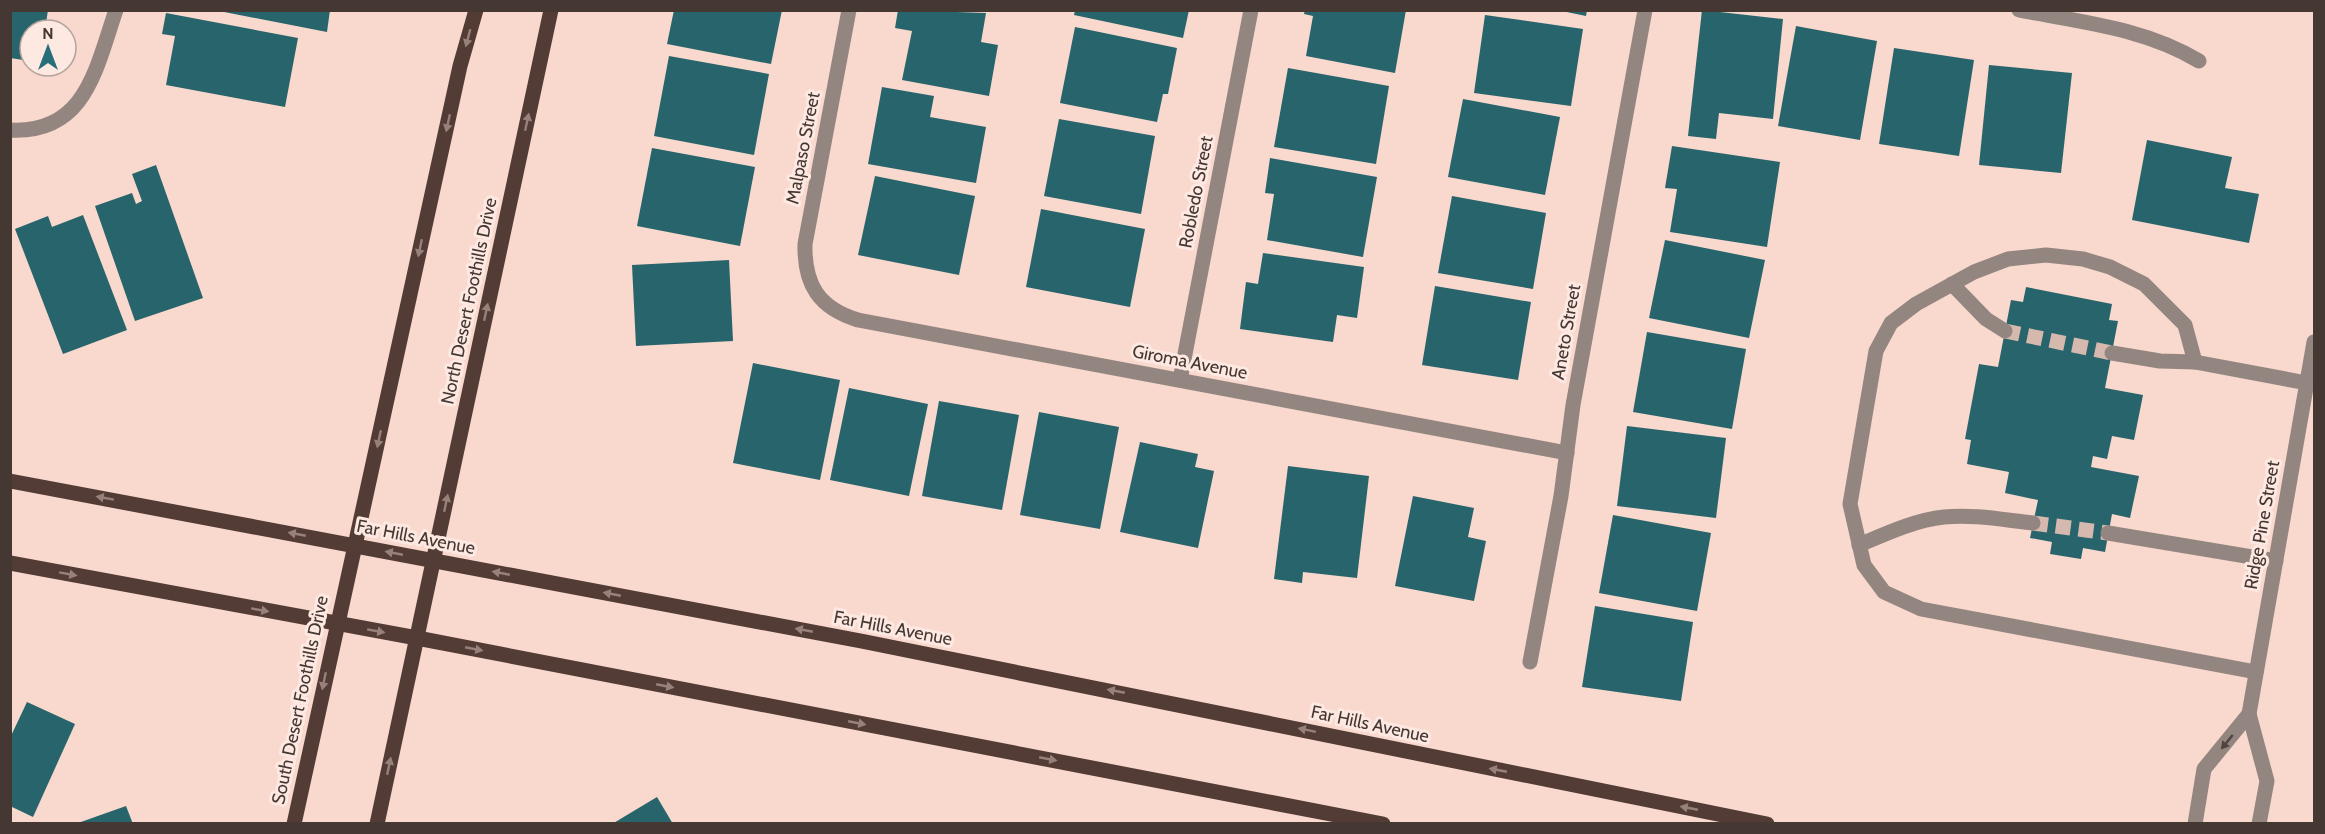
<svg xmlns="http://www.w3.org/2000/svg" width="2325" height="834" viewBox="0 0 2325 834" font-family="Cabin,sans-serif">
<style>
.building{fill:#28646b}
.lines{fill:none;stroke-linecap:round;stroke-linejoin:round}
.minor-tunnel{stroke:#d5b8ae;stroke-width:15;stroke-dasharray:15 8;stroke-linecap:butt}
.minor{stroke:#938580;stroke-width:15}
.major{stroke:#533c35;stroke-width:15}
.oneway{fill:#97817a}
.oneway2{fill:#51443f}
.labels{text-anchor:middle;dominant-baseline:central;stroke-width:6;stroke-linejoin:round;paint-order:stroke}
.street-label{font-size:18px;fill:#453833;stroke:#fde8e2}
</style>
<rect width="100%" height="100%" fill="#f9d8cd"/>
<g class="building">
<path d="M10 10H48L45 30H30V61L10 58Z"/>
<path d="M214 10H330L327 32Z"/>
<path d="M674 10H782L771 64 667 44Z"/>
<path d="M898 10 986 13 981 42 998 45 989 96 902 80 912 31 895 28Z"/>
<path d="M1075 10H1189L1183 38 1074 15Z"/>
<path d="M1305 10H1406L1395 73 1306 56 1313 16 1304 14Z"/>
<path d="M1557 10H1587L1586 16Z"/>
<path d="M1702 10 1783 19 1773 119 1719 113 1716 139 1688 136Z"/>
<path d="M166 13 298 38 285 107 166 85 175 36 162 34Z"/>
<path d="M1485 15 1583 29 1571 106 1474 93Z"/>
<path d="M1796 26 1877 41 1860 140 1778 126Z"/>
<path d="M1075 27 1177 48 1168 94H1163L1157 122 1060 103Z"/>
<path d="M1894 48 1974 60 1959 156 1879 144Z"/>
<path d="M669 56 769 74 754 155 654 136Z"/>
<path d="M1989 65 2072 73 2061 173 1979 165Z"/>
<path d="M1288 68 1389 86 1376 164 1274 147Z"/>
<path d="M882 87 934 96 930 117 986 127 976 183 868 164Z"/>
<path d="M1463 99 1560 117 1545 195 1448 177Z"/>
<path d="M1059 119 1155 136 1141 214 1044 196Z"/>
<path d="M2147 140 2232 157 2225 188 2259 194 2249 243 2132 220Z"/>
<path d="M1672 146 1780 162 1767 247 1670 232 1677 189 1665 188Z"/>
<path d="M652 148 755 167 740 246 637 226Z"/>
<path d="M1270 158 1377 177 1363 257 1267 240 1274 194 1265 193Z"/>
<path d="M156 165 203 298 135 321 95 206 132 193 136 204 142 201 132 174Z"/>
<path d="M875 176 975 196 959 275 858 255Z"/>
<path d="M1452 196 1546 213 1533 289 1438 273Z"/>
<path d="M1041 209 1145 229 1130 307 1026 287Z"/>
<path d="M83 215 127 330 63 354 15 229 48 216 52 227Z"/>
<path d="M1665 240 1765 260 1749 338 1649 318Z"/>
<path d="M1263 253 1364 267 1357 318 1337 315 1333 342 1240 329 1246 282 1258 284Z"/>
<path d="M729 260 733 341 636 346 632 265Z"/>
<path d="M1435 286 1531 302 1518 380 1422 365Z"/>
<path d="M2026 287 2112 304 2109 320 2118 321 2105 388 2143 395 2134 440 2112 436 2107 459 2093 456 2091 467 2139 476 2130 518 2112 514 2105 552 2083 548 2081 559 2050 554 2052 542 2030 538 2038 500 2005 493 2009 472 1967 464 1971 440 1965 439 1979 364 1998 367 2011 300 2023 302Z"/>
<path d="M1647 332 1746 349 1732 429 1633 412Z"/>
<path d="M753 363 840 380 820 480 733 463Z"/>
<path d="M849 388 928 404 909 496 830 480Z"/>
<path d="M939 401 1019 415 1002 510 922 496Z"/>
<path d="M1039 412 1119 427 1100 529 1020 515Z"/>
<path d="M1627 426 1726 438 1716 518 1617 506Z"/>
<path d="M1140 442 1198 454 1195 467 1214 471 1198 548 1120 532Z"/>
<path d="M1288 466 1369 476 1357 578 1303 572 1302 583 1274 579Z"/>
<path d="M1413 496 1474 508 1468 537 1486 541 1474 601 1395 586Z"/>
<path d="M1613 515 1711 533 1697 611 1599 593Z"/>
<path d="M1595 606 1693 622 1681 701 1582 687Z"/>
<path d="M27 702 75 724 33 817 10 806V738Z"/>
<path d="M657 797 673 824H612Z"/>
<path d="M126 806 133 824H78V823Z"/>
</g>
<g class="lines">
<g class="minor-tunnel">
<path d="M2005 331 2112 353"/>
<path d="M2033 523 2108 533"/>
</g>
<g class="minor">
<path d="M849 10 805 244C804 285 819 308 858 320L1567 453"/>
<path d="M2019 10C2081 22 2144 28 2199 61"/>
<path d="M10 130C86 134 96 68 116 10"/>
<path d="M1952 284 1986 319 2005 331"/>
<path d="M2112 353 2160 361 2195 362"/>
<path d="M1180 380 1251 10"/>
<path d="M2108 533 2276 561"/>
<path d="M1859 545C1885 534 1915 520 1944 517 1974 514 2004 520 2033 523"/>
<path d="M1530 662 1561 496 1573 405 1645 10"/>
<path d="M2256 672 1921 609 1884 592 1864 565 1850 504 1876 351 1891 323 1916 304 1974 272 2008 259 2046 255 2083 259 2110 267 2144 284 2185 325 2195 362 2307 383"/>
<path d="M2195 824 2204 769 2249 714"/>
<path d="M2259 824 2267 781 2249 714 2314 342"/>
</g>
<g class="major">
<path d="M10 481 861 641 1767 824"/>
<path d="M10 563 417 638 1383 824"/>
<path d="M294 824 460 66 476 10"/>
<path d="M377 824 551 10"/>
</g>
</g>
<defs><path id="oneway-solid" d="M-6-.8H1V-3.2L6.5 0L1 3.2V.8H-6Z" transform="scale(1.5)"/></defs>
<g class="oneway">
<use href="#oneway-solid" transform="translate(468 38) rotate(105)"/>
<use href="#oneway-solid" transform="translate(527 122) rotate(-78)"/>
<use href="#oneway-solid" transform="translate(448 123) rotate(102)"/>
<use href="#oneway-solid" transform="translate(420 248) rotate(102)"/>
<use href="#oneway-solid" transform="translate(486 312) rotate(-78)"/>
<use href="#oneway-solid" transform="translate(379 439) rotate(102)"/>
<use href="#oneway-solid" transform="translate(105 498) rotate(-170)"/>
<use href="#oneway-solid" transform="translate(446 503) rotate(-78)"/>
<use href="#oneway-solid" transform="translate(297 534) rotate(-169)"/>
<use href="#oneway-solid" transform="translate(394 553) rotate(-169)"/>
<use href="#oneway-solid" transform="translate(501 573) rotate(-169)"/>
<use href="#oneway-solid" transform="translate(68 574) rotate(10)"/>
<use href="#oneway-solid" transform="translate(612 594) rotate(-169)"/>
<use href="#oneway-solid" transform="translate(260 610) rotate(10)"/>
<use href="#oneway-solid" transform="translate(804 630) rotate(-169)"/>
<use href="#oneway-solid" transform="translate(376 631) rotate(10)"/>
<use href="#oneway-solid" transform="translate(474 649) rotate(11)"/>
<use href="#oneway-solid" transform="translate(324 681) rotate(102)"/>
<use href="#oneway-solid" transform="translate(665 686) rotate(11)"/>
<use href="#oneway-solid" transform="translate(1116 691) rotate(-169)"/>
<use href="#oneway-solid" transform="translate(857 723) rotate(11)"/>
<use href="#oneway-solid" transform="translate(1307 730) rotate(-168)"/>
<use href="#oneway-solid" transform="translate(1048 759) rotate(11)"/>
<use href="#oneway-solid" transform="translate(389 766) rotate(-78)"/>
<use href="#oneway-solid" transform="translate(1498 770) rotate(-169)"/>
<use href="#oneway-solid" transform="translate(1689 808) rotate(-169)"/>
</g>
<use class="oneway2" href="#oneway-solid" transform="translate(2227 742) rotate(129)"/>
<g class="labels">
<g class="street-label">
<text transform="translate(803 148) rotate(-79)">Malpaso Street</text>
<text transform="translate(1196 192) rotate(-79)">Robledo Street</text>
<text transform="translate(469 301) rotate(-78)">North Desert Foothills Drive</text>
<text transform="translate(1566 332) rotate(-80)">Aneto Street</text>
<text transform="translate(1190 362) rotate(11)">Giroma Avenue</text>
<text transform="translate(2262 525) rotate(-80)">Ridge Pine Street</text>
<text transform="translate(416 537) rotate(11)">Far Hills Avenue</text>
<text transform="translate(893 628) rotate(11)">Far Hills Avenue</text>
<text transform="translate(300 700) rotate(-78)">South Desert Foothills Drive</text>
<text transform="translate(1370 724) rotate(12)">Far Hills Avenue</text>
</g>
</g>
<rect width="2325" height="834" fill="none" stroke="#453833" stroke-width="24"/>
<g transform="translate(48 48)"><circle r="28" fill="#fde8e2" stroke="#b3a29c" stroke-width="1.5"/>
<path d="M0-4.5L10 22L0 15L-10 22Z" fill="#277079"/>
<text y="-9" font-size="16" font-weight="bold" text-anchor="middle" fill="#453833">N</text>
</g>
</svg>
